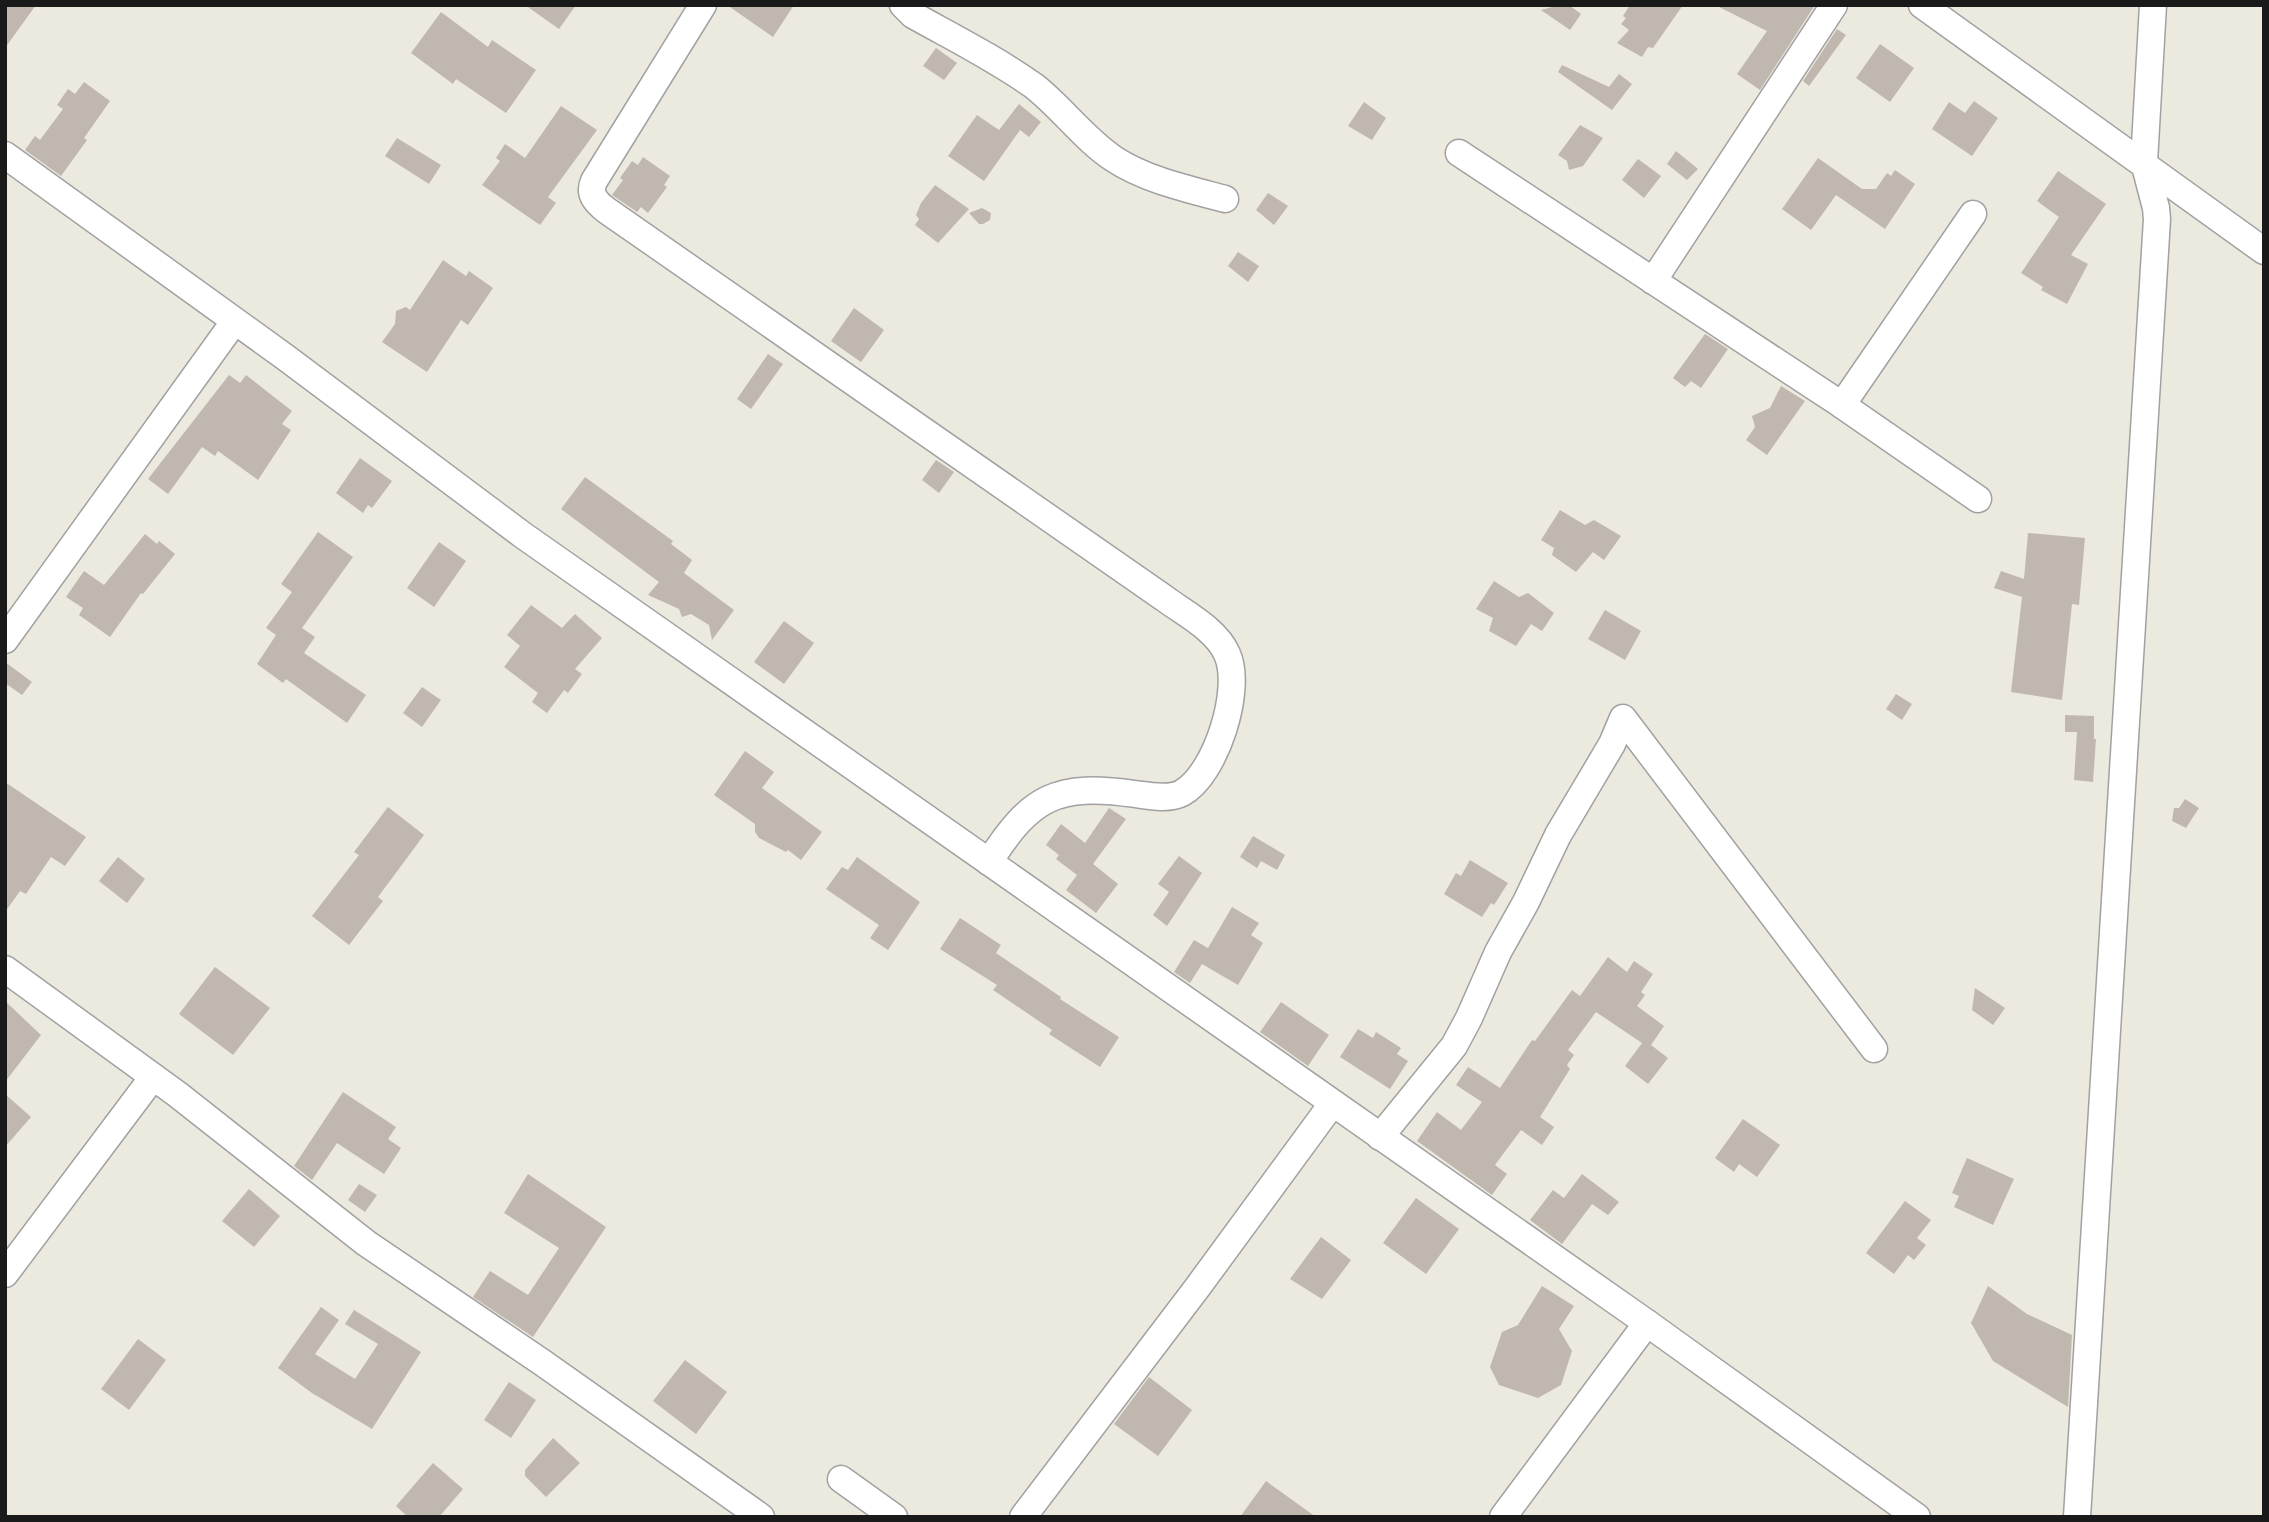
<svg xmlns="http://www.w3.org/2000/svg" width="2269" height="1522" viewBox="0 0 2269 1522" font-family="Roboto,sans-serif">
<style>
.building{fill:#c0b8af}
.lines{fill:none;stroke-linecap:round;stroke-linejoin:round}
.minor-casing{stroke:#a1a1a1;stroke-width:29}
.minor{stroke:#fff;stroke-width:26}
</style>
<rect width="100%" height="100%" fill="#ece9df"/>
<g class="building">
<path d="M5 5H36L5 48Z"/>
<path d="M525 5H576L559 29Z"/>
<path d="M727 5H794L773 37Z"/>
<path d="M1560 5H1569L1581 14 1570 30 1541 10Z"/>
<path d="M1630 5H1683L1653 48 1648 47 1642 57 1617 43 1629 30 1621 24 1626 18 1623 16Z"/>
<path d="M1715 5H1815L1760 90 1737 74 1767 31Z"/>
<path d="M441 12 488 47 492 40 536 70 506 113 456 79 453 84 411 53Z"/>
<path d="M1837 29 1846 35 1809 86 1803 81Z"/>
<path d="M1880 44 1914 68 1890 102 1856 78Z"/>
<path d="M936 48 957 63 944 80 923 66Z"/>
<path d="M1562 65 1609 87 1619 74 1632 84 1612 110 1558 72Z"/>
<path d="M84 82 110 101 84 138 87 140 61 176 25 150 35 136 40 140 63 109 57 105 68 89 75 94Z"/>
<path d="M1974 101 1998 118 1972 156 1932 129 1949 102 1965 113Z"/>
<path d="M1364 102 1386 118 1372 140 1348 126Z"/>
<path d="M1019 104 1041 122 1029 137 1020 130 984 181 948 156 977 115 999 130Z"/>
<path d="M561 106 597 130 548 197 556 203 540 225 482 185 500 161 496 158 505 144 525 158Z"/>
<path d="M1580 125 1603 138 1583 166 1569 170 1567 161 1558 155Z"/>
<path d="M397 138 441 165 429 184 385 156Z"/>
<path d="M1676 151 1698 169 1687 180 1667 164Z"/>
<path d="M643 157 670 176 664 185 667 187 648 213 641 207 637 212 612 195 623 180 620 178 632 161 638 165Z"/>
<path d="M1818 158 1862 189H1876L1887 173 1891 176 1895 170 1915 184 1885 229 1836 195 1811 230 1782 209Z"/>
<path d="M1638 159 1661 176 1644 198 1622 180Z"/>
<path d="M2058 171 2106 204 2071 255 2088 264 2067 304 2041 290 2043 287 2021 273 2059 217 2037 201Z"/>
<path d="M935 185 969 209 938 243 915 225 919 219 916 215 921 203Z"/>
<path d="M1268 193 1288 206 1274 225 1256 210Z"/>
<path d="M982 208 991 213 990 220 983 224H979L969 213Z"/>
<path d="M1238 252 1259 266 1248 282 1228 266Z"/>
<path d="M443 260 466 276 469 271 493 288 468 325 461 320 427 372 382 342 395 324 396 311 406 307 410 310Z"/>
<path d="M854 308 884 330 861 362 831 341Z"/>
<path d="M1705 334 1728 349 1701 388 1691 381 1685 387 1673 378Z"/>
<path d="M768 354 783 364 751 409 737 399Z"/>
<path d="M229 375 240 383 246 375 292 411 282 424 291 430 258 480 218 451 215 456 202 447 168 494 148 479Z"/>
<path d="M1781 386 1805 401 1767 455 1746 440 1755 427 1752 416 1770 408Z"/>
<path d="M360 458 392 481 372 508 368 505 363 513 336 493Z"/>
<path d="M936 460 954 472 939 493 922 480Z"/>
<path d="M585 477 673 541 671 544 692 560 684 573 734 610 712 640 709 625 691 614 682 617 679 609 648 595 659 582 561 509Z"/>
<path d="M1560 510 1585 525 1594 520 1621 536 1604 560 1593 552 1576 572 1552 555 1554 548 1541 540Z"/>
<path d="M318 532 353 557 302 628 315 637 304 653 366 695 347 723 286 679 283 683 257 664 276 635 266 628 292 592 281 584Z"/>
<path d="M2028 533 2085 538 2079 605 2072 604 2062 700 2011 692 2022 597 1994 588 2001 571 2024 579Z"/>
<path d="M145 534 157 544 159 541 175 554 143 594 141 593 110 637 79 615 83 608 66 597 84 571 104 585Z"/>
<path d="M439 542 466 561 434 607 407 588Z"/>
<path d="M1494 581 1519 597 1528 593 1554 613 1542 631 1531 624 1516 646 1489 631 1493 618 1476 609Z"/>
<path d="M531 605 562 628 575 614 602 638 575 669 582 674 568 693 564 690 547 713 532 702 538 693 504 667 520 646 507 635Z"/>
<path d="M1605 610 1641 631 1625 660 1588 639Z"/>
<path d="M784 621 814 643 784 684 754 662Z"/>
<path d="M5 662 32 682 22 695 5 683Z"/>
<path d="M422 687 441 700 422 727 403 713Z"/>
<path d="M1896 694 1912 704 1902 720 1886 709Z"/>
<path d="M2065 715 2094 716V739H2096L2093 782 2074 780 2077 732H2065Z"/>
<path d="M745 751 774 772 762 788 822 832 801 860 788 850 786 852 759 838 755 832V824L714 795Z"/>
<path d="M5 782 86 837 65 866 51 857 26 894 20 891 5 912Z"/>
<path d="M2185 799 2199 808 2186 828 2172 821 2174 808H2179Z"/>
<path d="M388 807 424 835 378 897 383 901 349 945 312 916 359 855 354 852Z"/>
<path d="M1109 808 1126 819 1093 864 1118 884 1096 913 1066 890 1077 875 1056 859 1059 855 1046 845 1061 824 1085 843Z"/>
<path d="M1253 836 1285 855 1277 870 1261 861 1257 868 1240 857Z"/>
<path d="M1179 856 1202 873 1167 926 1153 915 1169 892 1158 884Z"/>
<path d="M118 857 145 879 127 903 99 881Z"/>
<path d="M857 857 920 902 888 950 870 938 879 925 826 889 842 867 848 870Z"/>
<path d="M1470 860 1508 883 1494 905 1491 903 1482 917 1444 894 1456 873 1461 876Z"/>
<path d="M1232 907 1259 923 1251 935 1263 943 1238 985 1202 964 1190 983 1174 972 1194 940 1208 948Z"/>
<path d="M960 918 1001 945 996 953 1061 997 1060 999 1119 1037 1100 1067 1049 1034 1052 1030 993 990 997 985 940 949Z"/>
<path d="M1608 957 1627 972 1634 961 1653 974 1641 992 1645 995 1637 1006 1664 1026 1651 1045 1668 1058 1648 1084 1625 1066 1642 1043 1596 1012 1568 1050 1574 1055 1567 1065 1570 1069 1540 1117 1554 1127 1542 1145 1521 1130 1495 1165 1507 1174 1492 1195 1417 1141 1437 1112 1461 1130 1482 1102 1456 1085 1468 1067 1500 1088 1532 1040 1535 1041 1572 990 1580 996Z"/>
<path d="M215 967 270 1008 233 1055 179 1014Z"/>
<path d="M1975 988 2005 1008 1993 1025 1972 1010Z"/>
<path d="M5 1001 41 1035 5 1082Z"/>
<path d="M1281 1002 1329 1035 1308 1066 1260 1032Z"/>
<path d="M1358 1029 1373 1038 1376 1032 1401 1048 1397 1054 1408 1061 1390 1089 1340 1057Z"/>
<path d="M343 1092 396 1127 388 1139 401 1148 384 1174 337 1143 312 1180 294 1166Z"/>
<path d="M5 1094 31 1117 5 1147Z"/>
<path d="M1743 1119 1780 1145 1757 1177 1739 1164 1734 1172 1715 1158Z"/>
<path d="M1967 1158 2014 1179 1993 1225 1954 1207 1959 1196 1952 1193Z"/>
<path d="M528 1174 606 1227 533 1337 473 1297 490 1271 528 1295 559 1248 504 1213Z"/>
<path d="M1582 1174 1619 1202 1608 1215 1592 1204 1562 1244 1530 1220 1553 1190 1564 1198Z"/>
<path d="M359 1184 377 1195 365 1212 348 1200Z"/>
<path d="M249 1189 280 1216 254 1247 222 1221Z"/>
<path d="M1416 1198 1459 1229 1426 1274 1383 1243Z"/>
<path d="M1905 1201 1931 1220 1917 1238 1926 1245 1914 1260 1908 1255 1894 1274 1866 1253Z"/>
<path d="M1321 1237 1351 1260 1322 1299 1290 1279Z"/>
<path d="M1542 1286 1574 1306 1559 1329 1572 1351 1561 1385 1538 1398 1499 1385 1490 1367 1502 1332 1518 1325Z"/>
<path d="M1988 1286 2027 1314 2072 1335 2068 1407 1993 1361 1971 1323Z"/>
<path d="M321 1307 339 1320 315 1354 355 1379 378 1344 345 1324 354 1310 421 1352 372 1429 312 1393 278 1368Z"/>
<path d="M138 1339 166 1360 129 1410 101 1389Z"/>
<path d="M685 1360 727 1392 696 1434 653 1401Z"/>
<path d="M1149 1377 1192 1410 1158 1456 1114 1424Z"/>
<path d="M509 1382 536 1400 511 1438 484 1420Z"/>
<path d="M553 1438 580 1463 546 1497 525 1476V1470Z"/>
<path d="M433 1463 463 1489 439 1517H408L396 1506Z"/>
<path d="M1266 1481 1316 1517H1240Z"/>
</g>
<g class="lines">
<defs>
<g id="minor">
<path d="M703 5 594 181C588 194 596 202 606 210L1164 598C1184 613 1216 629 1227 654 1243 689 1216 774 1182 793 1169 800 1149 796 1135 794 1057 783 1031 796 989 862"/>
<path d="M903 5 913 15C954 38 996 59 1034 86 1062 108 1084 139 1114 159 1146 180 1188 189 1225 199"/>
<path d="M1922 5 2264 251"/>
<path d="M1459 153 1842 405 1978 499"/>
<path d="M5 155 285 357 524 536 1647 1323 1917 1517"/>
<path d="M1653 281 1834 5"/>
<path d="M1842 405 1973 214"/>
<path d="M5 640 234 322"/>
<path d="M5 969 177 1094 366 1243 543 1363 761 1517"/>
<path d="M1380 1137 1454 1046 1469 1018 1498 952 1526 902 1558 835 1612 744 1623 718 1874 1049"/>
<path d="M5 1274 153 1077"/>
<path d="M841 1479 894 1517"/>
<path d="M1023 1517 1197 1288 1332 1104"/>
<path d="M1503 1517 1647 1323"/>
<path d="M2077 1517 2157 219 2156 208 2144 162 2153 5"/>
</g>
</defs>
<use href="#minor" class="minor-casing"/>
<use href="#minor" class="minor"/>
</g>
<rect width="2269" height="1522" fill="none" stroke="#1a1a1a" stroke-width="14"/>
</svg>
